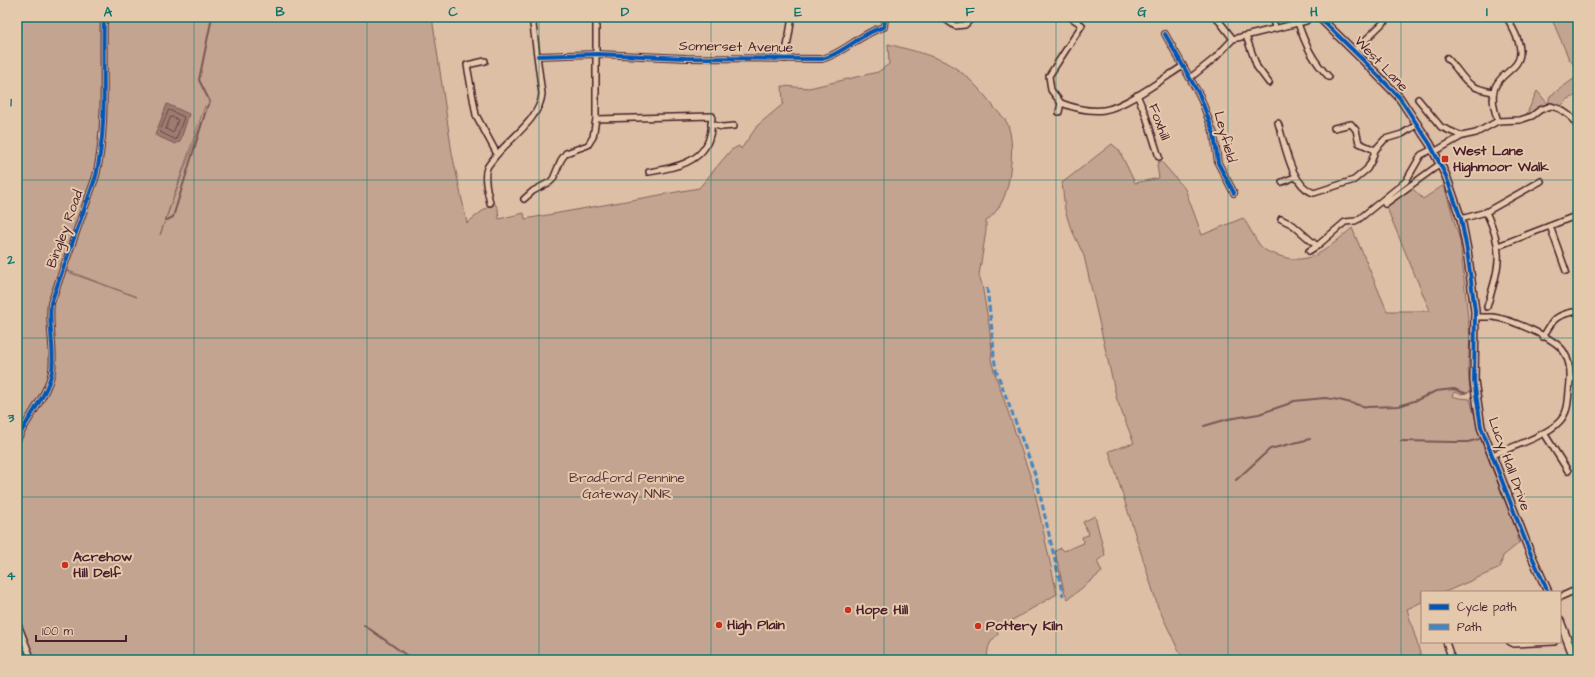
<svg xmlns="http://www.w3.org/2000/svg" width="1595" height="677" viewBox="0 0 1595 677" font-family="'Architects Daughter',sans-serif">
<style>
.green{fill:#c3a490;stroke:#86625e;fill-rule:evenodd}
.water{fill:#9e7b70;stroke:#7c5654}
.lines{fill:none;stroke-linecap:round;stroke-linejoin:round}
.shore{stroke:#6c4447;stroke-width:1}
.stream{stroke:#7c5654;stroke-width:2}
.street-casing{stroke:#4a1f2b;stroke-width:8}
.secondary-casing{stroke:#4a1f2b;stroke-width:10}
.street{stroke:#e5c9ac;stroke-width:5}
.secondary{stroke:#e5c9ac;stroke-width:7}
.quiet{stroke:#4286c2;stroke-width:3;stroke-dasharray:6 3;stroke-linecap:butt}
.cycleway-casing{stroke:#e5c9ac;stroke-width:6}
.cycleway{stroke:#0057b8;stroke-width:4}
.grid{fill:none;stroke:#0f766e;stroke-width:1;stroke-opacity:0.55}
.poi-dot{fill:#c8321e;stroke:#e5c9ac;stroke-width:1.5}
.labels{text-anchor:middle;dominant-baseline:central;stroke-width:4;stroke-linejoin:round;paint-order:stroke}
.street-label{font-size:14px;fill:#4a1f2b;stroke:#e5c9ac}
.poi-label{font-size:14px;font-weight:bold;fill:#4a1f2b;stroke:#e5c9ac;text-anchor:start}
.park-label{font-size:14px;fill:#5c333a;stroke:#e5c9ac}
.neatline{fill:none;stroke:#0f766e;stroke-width:1.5}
.grid-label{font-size:13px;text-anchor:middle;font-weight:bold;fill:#0f766e}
</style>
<rect width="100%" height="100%" fill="#dcbfa4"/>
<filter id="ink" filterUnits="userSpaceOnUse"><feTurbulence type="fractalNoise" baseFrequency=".025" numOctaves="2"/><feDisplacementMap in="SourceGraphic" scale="8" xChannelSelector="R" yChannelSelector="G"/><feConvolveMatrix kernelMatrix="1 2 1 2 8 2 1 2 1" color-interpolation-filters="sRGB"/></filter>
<g filter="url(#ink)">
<g class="green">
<path d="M17 17H432L452 153 467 223 494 202 498 209 499 219 524 213 525 219 699 188 731 150 739 146 741 149 758 125 783 104 782 86 809 88 878 72 889 64 888 44C906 49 924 53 941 60 964 70 982 91 997 111 1000 114 1005 118 1007 123 1013 136 1012 157 1010 171 1008 191 1002 209 986 221V231L979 275 982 285 989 325 992 350 991 359 994 371 1033 484 1057 594 997 629 998 634C988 644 988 646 987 660H17ZM205 106 207 107 160 235ZM98 177 66 270 137 297 62 270Z"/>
<path d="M1551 17H1578V69L1569 59Z"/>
<path d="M1576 72 1578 75V95L1568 99 1559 108 1551 106 1525 118 1537 91 1548 104 1550 96 1575 78Z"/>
<path d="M1112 144 1119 150 1135 183 1159 178 1157 165 1160 160 1185 189 1202 235 1243 218C1249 226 1253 236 1259 244 1263 250 1270 253 1277 255 1310 268 1328 248 1352 228L1387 311H1430L1386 206 1411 187 1423 199 1444 185 1460 241 1470 337 1468 368 1470 392 1461 394 1454 392 1452 396 1459 398 1470 399 1482 443 1517 532 1519 543 1503 556 1500 568 1445 592H1422V602L1407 609 1422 660H1183L1158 607 1109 451 1134 443 1117 400 1084 256 1070 226 1065 210 1062 183Z"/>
<path d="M1095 516 1105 555 1097 561 1102 572 1068 599 1064 591 1055 551 1061 548 1064 551 1084 543 1082 537 1089 535 1083 522Z"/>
</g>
<path class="water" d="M167 104 189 114 180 142 175 144 155 135Z"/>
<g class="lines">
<g class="shore">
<path d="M169 110 184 117 176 140 160 132Z"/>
<path d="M171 117H173L178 120 173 133 166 129Z"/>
</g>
<g class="stream">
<path d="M167 220 173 217 207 107 210 102 199 80 212 17"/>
<path d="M1204 426 1228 419 1259 414 1288 404 1294 401 1325 398 1339 400 1367 407 1399 406 1417 400 1436 391 1454 389 1465 393"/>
<path d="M1401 441 1454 442H1468L1479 439"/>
<path d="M1236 480 1270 449 1310 439"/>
<path d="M364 625 413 660"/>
</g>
<defs>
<g id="street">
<path d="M942 17 955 26 965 25 973 17"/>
<path d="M1216 17 1233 39"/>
<path d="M1272 17 1275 27"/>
<path d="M1298 23C1305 44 1313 61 1329 77"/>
<path d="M1165 34 1200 96 1214 134 1218 163 1234 193"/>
<path d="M1246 36 1257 67 1269 83"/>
<path d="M1354 51 1386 20 1388 17"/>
<path d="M538 56 597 54 686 58 822 59C845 53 862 32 884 27L885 17"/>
<path d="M1447 58C1466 77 1462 87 1493 92"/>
<path d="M785 59 792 17"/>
<path d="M485 61 467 65 476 115 497 154"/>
<path d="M1190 78 1215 58 1233 39 1306 21 1309 17"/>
<path d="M1137 95 1145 113 1159 157"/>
<path d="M1418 99 1441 127 1462 136"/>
<path d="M1061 103C1074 108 1089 112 1104 110 1125 107 1164 78 1183 66"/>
<path d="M1059 112 1061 103 1051 90 1049 76 1082 25 1070 17"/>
<path d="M596 119 712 116C711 122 712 129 710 135 704 163 673 168 649 172"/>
<path d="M1498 121C1479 70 1521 78 1520 51 1520 39 1512 28 1507 17"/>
<path d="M1278 123C1285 144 1291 186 1314 193L1354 180 1367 169 1372 160 1375 150 1385 139 1402 134 1418 124"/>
<path d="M711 124 722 127 734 126"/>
<path d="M1334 128 1351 124 1356 130 1359 143 1375 150"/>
<path d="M1434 152 1462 136 1476 133 1498 121 1520 120 1532 116 1540 110 1551 106 1560 109 1570 116 1578 127"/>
<path d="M1282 182 1295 177"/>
<path d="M524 199 533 191 550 182 553 179 561 160 566 153 588 145 593 137 596 119V17"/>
<path d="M490 203C488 193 483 178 487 168 488 165 492 161 494 158 509 139 540 119 542 94L532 17"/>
<path d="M1385 204 1440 164"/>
<path d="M1486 212 1541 181"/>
<path d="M1281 219 1293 225 1317 246 1345 222 1355 221 1359 219 1406 181 1421 155 1433 149"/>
<path d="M1461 219 1486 212C1505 251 1499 267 1487 307"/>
<path d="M1550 226 1566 271"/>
<path d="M1498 246 1578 215"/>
<path d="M1309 251 1317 246"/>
<path d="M1475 317C1481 317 1487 317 1493 317 1510 319 1556 338 1564 352 1571 363 1571 378 1569 391 1568 403 1568 413 1559 422 1546 436 1511 447 1493 455"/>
<path d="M1543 337C1553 320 1554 316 1573 312"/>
<path d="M1571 379 1578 378"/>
<path d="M1544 433 1568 471"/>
<path d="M17 440C27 419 48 394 52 371 55 349 48 326 51 303L96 176C108 124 102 70 104 17"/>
<path d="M1560 597 1578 589"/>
<path d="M17 622 32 660"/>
<path d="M1446 642 1452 660"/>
<path d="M1510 642 1514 644 1554 642"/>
</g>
<g id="secondary">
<path d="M1319 17 1363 60 1399 97 1430 144 1446 176 1461 219 1467 250 1475 311 1474 381 1481 427 1529 550 1548 592"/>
<path d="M1560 621 1575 660"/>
</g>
</defs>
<use href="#street" class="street-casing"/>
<use href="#secondary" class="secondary-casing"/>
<use href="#street" class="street"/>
<use href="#secondary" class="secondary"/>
<path class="quiet" d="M987 288 993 339 994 357 996 370 1036 477 1063 596"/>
<defs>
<g id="cycleway">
<path d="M1319 17 1363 60 1399 97 1430 144 1446 176 1461 219 1467 250 1475 311 1474 381 1481 427 1529 550 1548 592"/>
<path d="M1165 34 1200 96 1214 134 1218 163 1234 193"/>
<path d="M538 56 597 54 686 58 822 59C845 53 862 32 884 27L885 17"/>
<path d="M17 440C27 419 48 394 52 371 55 349 48 326 51 303L96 176C108 124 102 70 104 17"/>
</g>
</defs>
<use href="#cycleway" class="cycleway-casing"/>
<use href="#cycleway" class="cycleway"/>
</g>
</g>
<path class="grid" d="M194 17V660M367 17V660M539 17V660M711 17V660M884 17V660M1056 17V660M1228 17V660M1401 17V660M17 180H1578M17 338H1578M17 497H1578"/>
<g class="poi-dot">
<rect x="1441" y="155" width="8" height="8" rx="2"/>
<circle cx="65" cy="565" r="4"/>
<circle cx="848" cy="610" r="4"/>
<circle cx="719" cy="625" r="4"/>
<circle cx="978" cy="626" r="4"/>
</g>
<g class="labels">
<g class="street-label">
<text transform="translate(736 47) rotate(1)">Somerset Avenue</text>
<text transform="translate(1381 64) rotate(46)">West Lane</text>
<text transform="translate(1159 122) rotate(70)">Foxhill</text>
<text transform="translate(1225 137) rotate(75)">Leyfield</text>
<text transform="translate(65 229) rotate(-70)">Bingley Road</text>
<text transform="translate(1509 464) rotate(70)">Lucy Hall Drive</text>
</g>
<g class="poi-label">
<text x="1453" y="151">West Lane<tspan x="1453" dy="16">Highmoor Walk</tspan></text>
<text x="73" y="557">Acrehow<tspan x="73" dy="16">Hill Delf</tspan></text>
<text x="856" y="610">Hope Hill</text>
<text x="727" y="625">High Plain</text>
<text x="986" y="626">Pottery Kiln</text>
</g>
<g class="park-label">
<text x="627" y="478">Bradford Pennine<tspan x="627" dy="16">Gateway NNR</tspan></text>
</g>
</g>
<rect width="1595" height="677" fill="none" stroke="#e5c9ac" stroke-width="44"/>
<rect x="1421" y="591" width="140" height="52" fill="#e5c9ac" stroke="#a78578"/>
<rect x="1429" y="604" width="20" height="6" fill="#0057b8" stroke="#a78578"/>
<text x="1457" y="611" font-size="12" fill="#4a1f2b">Cycle path</text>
<rect x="1429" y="624" width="20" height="6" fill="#4286c2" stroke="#a78578"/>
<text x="1457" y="631" font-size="12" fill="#4a1f2b">Path</text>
<path d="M36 635v6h90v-6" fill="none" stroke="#4a1f2b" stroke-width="2"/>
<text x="42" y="635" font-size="12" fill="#4a1f2b" stroke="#e5c9ac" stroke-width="3" paint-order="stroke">100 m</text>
<rect x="22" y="22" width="1551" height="633" class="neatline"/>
<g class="grid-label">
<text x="108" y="16">A</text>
<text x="280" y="16">B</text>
<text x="453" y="16">C</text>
<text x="625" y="16">D</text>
<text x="798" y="16">E</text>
<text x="970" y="16">F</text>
<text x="1142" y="16">G</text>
<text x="1314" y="16">H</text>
<text x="1487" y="16">I</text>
<text x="11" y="106">1</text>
<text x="11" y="264">2</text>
<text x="11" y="422">3</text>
<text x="11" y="580">4</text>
</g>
</svg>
